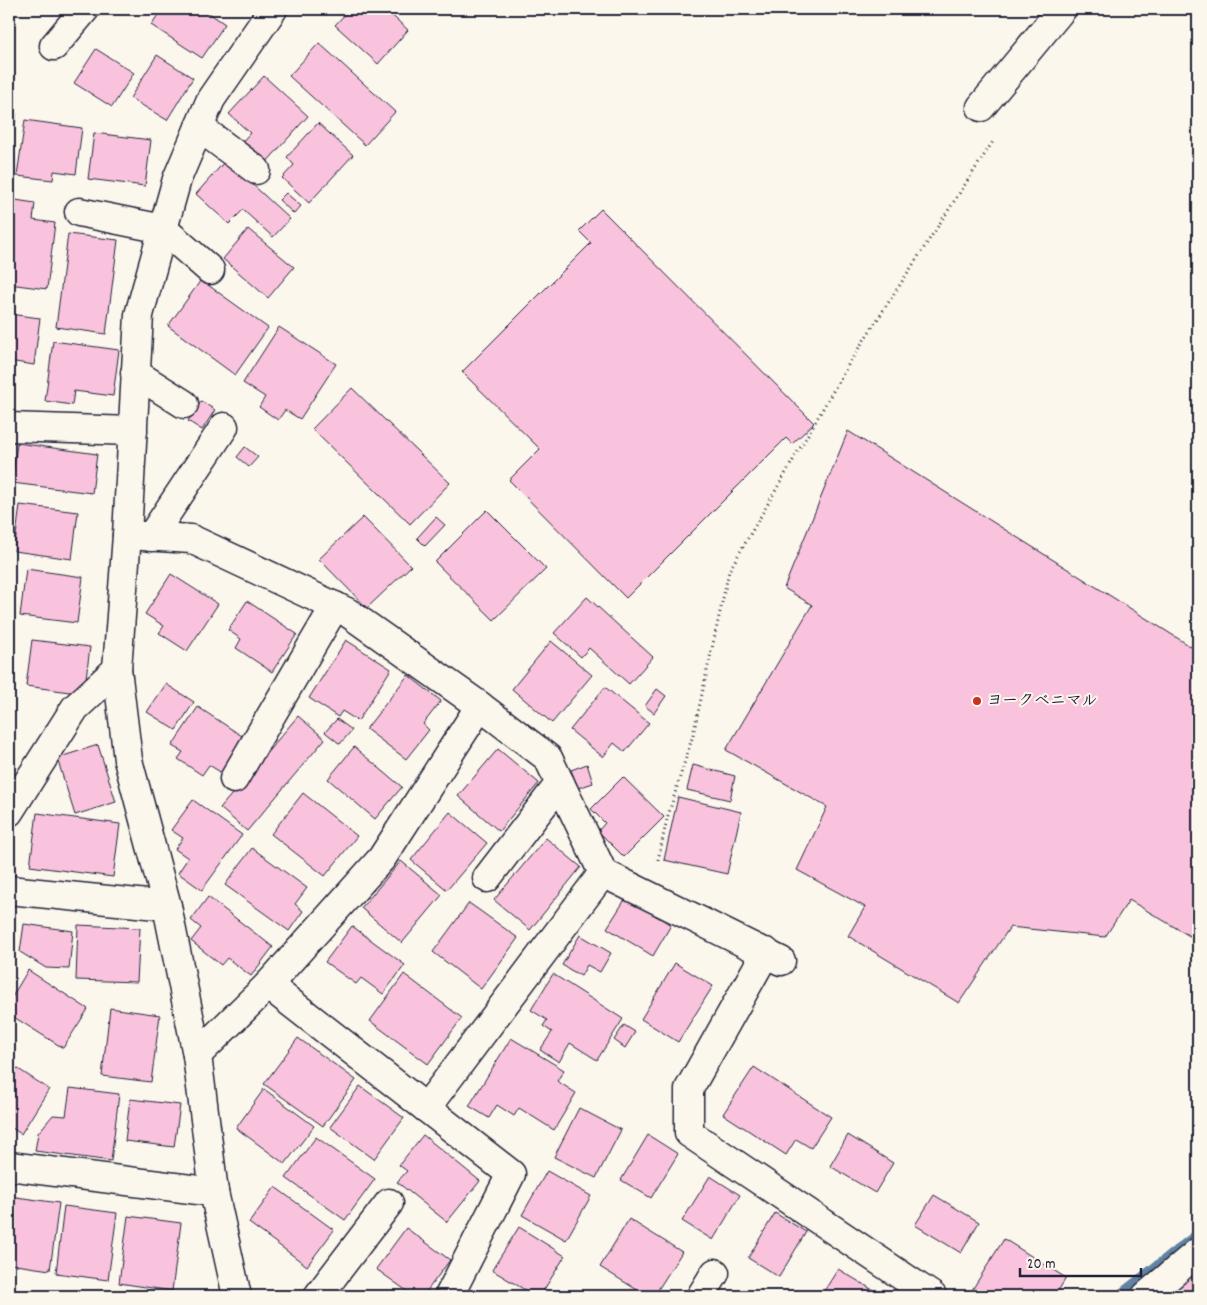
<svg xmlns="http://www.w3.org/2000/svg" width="1207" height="1305" viewBox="0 0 1207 1305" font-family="Dekko,'Klee One',sans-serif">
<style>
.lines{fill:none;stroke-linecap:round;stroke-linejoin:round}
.stream{stroke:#6183a4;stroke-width:12}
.building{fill:#f9c3dd;stroke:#22223b}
.minor-casing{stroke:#22223b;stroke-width:31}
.path{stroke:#22223b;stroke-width:3;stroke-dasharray:1 4;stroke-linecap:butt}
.minor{stroke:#fbf7ec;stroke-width:28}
.poi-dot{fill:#c8321e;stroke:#fbf7ec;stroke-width:2}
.labels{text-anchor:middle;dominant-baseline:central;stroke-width:4;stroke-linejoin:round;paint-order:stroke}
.poi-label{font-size:16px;font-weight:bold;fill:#22223b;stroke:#fbf7ec;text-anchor:start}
</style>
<rect width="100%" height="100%" fill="#fbf7ec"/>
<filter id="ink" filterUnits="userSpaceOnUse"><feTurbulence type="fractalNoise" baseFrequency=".02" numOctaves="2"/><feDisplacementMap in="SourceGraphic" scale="10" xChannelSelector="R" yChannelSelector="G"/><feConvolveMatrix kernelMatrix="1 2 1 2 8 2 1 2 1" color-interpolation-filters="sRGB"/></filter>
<g filter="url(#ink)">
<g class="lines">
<g class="stream">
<path d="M9 127 11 116"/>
<path d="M1120 1296 1198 1235"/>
</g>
</g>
<g class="building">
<path d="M162 9H203L225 24 202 58 151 25Z"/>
<path d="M350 9H385L408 30 378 64 335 25Z"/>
<path d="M319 43 395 112 365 145 289 76Z"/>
<path d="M96 49 134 73 112 107 74 83Z"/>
<path d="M157 55 193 78 167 120 130 98Z"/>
<path d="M264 76 308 116 264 165 240 144 250 133 229 114Z"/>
<path d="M25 120 82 128 76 174 54 171 53 180 17 176Z"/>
<path d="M318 123 353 155 309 203 282 178 294 165 287 157Z"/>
<path d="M94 133 151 140 145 186 88 179Z"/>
<path d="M226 160 290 219 273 237 243 210 229 224 196 194Z"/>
<path d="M286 193 301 206 294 214 279 200Z"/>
<path d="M9 199 35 203 33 220 55 223 47 289 9 284Z"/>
<path d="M601 209 814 423 792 444 786 438 626 598 509 480 540 449 462 372 591 243 579 231Z"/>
<path d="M248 229 294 267 268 298 223 259Z"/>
<path d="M68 234 118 240 106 334 56 327Z"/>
<path d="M201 280 268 328 235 375 168 326Z"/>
<path d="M9 314 40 318 34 365 9 361Z"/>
<path d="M279 327 336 364 300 419 285 410 278 420 259 407 265 397 243 383Z"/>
<path d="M53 341 119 350 113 396 74 391 72 405 45 401Z"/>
<path d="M352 388 450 483 410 524 312 429Z"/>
<path d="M201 401 215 410 202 430 188 421Z"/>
<path d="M848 431 1198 651V941L1129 900 1105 937 1010 927 959 1003 848 936 865 907 797 870 827 807 726 750 812 605 784 588Z"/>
<path d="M17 443 97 454 92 493 12 483Z"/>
<path d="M245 447 258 457 249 467 237 457Z"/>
<path d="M20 505 78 512 72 559 14 551Z"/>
<path d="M487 510 546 569 494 620 435 562Z"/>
<path d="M363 517 411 566 367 608 319 559Z"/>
<path d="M436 517 445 525 425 546 417 538Z"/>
<path d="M26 569 83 577 77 623 20 616Z"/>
<path d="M171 574 218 604 187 651 159 633 164 626 145 614Z"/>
<path d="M587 597 653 657 629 684 589 648 581 657 554 633Z"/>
<path d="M247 601 297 634 272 672 236 648 241 639 228 630Z"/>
<path d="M32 640 90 647 84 694 26 686Z"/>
<path d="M346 640 391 669 358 721 342 711 338 717 309 698Z"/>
<path d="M551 641 592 675 552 723 512 689Z"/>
<path d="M408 675 441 701 423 724 429 730 406 759 366 729Z"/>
<path d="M166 684 194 702 176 730 147 712Z"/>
<path d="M605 687 649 723 625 752 614 743 603 757 570 730Z"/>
<path d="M657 689 666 696 654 713 645 706Z"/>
<path d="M198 707 245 738 222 773 209 765 202 775 178 759 183 752 172 746Z"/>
<path d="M298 716 325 739 247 831 220 808Z"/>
<path d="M337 719 352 730 340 744 325 732Z"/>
<path d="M98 745 116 802 75 815 57 758Z"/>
<path d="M354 747 402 787 375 819 328 779Z"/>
<path d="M498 749 539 783 499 831 458 796Z"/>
<path d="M587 764 593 783 578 788 571 770Z"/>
<path d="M693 765 735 776 730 800 687 790Z"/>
<path d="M623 777 664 817 624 857 598 831 605 823 591 809Z"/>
<path d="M303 793 357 836 325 876 271 834Z"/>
<path d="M678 797 741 812 727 874 664 860Z"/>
<path d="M193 800 242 835 202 890 178 873 188 858 175 849 183 838 171 830Z"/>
<path d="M450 812 487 843 447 890 411 860Z"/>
<path d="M37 813 120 824 113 877 30 866Z"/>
<path d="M546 838 581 867 530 930 494 900Z"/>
<path d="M252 848 307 888 295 904 303 911 289 931 225 885Z"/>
<path d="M401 861 442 895 402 943 361 908Z"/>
<path d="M208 897 273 947 251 976 227 958 221 965 191 941 201 928 191 920Z"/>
<path d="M626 898 671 925 653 956 607 928Z"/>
<path d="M469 903 518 938 481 989 433 952Z"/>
<path d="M24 924 73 931 69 969 46 968 20 952Z"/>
<path d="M78 925 140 928 137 982 76 980Z"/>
<path d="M352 926 405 965 383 994 361 978 356 984 325 962Z"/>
<path d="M580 935 611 953 600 972 587 965 581 976 562 965Z"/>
<path d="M675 963 713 986 678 1042 641 1019Z"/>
<path d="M28 970 88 1009 63 1048 9 1014V1002Z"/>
<path d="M404 974 462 1018 428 1064 370 1021Z"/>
<path d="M553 974 623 1019 597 1060 570 1043 559 1062 540 1050 552 1032 543 1026 547 1020 531 1010Z"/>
<path d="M110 1008 160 1015 151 1082 102 1076Z"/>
<path d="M624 1025 635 1032 625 1048 614 1040Z"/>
<path d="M298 1038 356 1080 323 1126 264 1084Z"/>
<path d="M511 1038 564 1070 557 1081 576 1093 554 1130 519 1108 514 1116 497 1105 489 1118 469 1106Z"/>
<path d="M9 1063 49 1089 21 1134 9 1126Z"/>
<path d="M754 1067 831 1117 811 1148 796 1139 786 1155 723 1114Z"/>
<path d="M360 1086 404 1118 374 1159 330 1127Z"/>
<path d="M70 1088 119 1094 111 1161 35 1151 38 1133 53 1115 66 1116Z"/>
<path d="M264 1089 314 1126 285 1164 236 1128Z"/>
<path d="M130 1099 180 1105 174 1147 125 1141Z"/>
<path d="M579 1108 621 1130 596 1178 554 1157Z"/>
<path d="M423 1135 480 1181 447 1222 397 1182 407 1171 399 1165Z"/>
<path d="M648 1135 678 1154 651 1198 621 1180Z"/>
<path d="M848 1135 893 1163 875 1193 830 1166Z"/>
<path d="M316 1137 375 1179 345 1220 286 1178Z"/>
<path d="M547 1171 591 1196 566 1240 522 1215Z"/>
<path d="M710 1176 740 1195 713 1240 682 1221Z"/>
<path d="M275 1187 334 1230 307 1266 249 1223Z"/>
<path d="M934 1195 979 1222 961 1253 915 1225Z"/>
<path d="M9 1196 59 1203 50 1270 9 1264Z"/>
<path d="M64 1206 117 1213 108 1280 56 1273Z"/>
<path d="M775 1213 806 1232 779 1277 748 1258Z"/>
<path d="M128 1216 181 1223 172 1291 119 1283Z"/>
<path d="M629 1219 682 1252 654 1296H647L600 1267Z"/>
<path d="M519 1227 565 1256 540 1296H535L492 1270Z"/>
<path d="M406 1228 450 1260 423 1296H414L376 1269Z"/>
<path d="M1004 1239 1066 1278 1055 1296H982L972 1290Z"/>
<path d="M838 1269 883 1296H821Z"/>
<path d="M1198 1270V1296H1160Z"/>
</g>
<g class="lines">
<defs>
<g id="minor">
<path d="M54 46 85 9"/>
<path d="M981 107 1062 9"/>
<path d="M199 127 256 170"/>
<path d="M79 212 163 229 210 270"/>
<path d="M135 373 184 404"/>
<path d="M9 427 133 431"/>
<path d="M127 535 191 539 347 612 480 706 548 758 603 873 781 961"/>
<path d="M151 537 224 427"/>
<path d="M234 779 335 606"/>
<path d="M9 812 75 708 117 669"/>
<path d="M487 878 560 783"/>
<path d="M9 890 167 906"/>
<path d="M766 952 689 1089V1133L932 1296"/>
<path d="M268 985 511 1174 449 1296"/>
<path d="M197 1055 268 985 382 858 480 706"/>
<path d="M426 1108 603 873"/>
<path d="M9 1166 214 1192"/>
<path d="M237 1296 214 1192 197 1055 167 906 128 760 117 669 127 535 139 315 177 179 211 99 273 9"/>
<path d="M318 1296 389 1203"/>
<path d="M701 1296 715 1273"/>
<path d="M1146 1296 1198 1252"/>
</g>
</defs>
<use href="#minor" class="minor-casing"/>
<path class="path" d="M658 860 667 819 693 735 729 571 851 360 994 140"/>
<use href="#minor" class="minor"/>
</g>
</g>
<circle class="poi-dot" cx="977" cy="701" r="5"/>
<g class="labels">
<g class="poi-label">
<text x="987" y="701">ヨークベニマル</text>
</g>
</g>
<rect width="1207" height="1305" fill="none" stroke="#fbf7ec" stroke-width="30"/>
<rect x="15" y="15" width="1177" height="1275" fill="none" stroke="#22223b" stroke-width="2" filter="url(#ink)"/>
<path d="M1020 1268v8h121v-8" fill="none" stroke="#22223b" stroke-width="2.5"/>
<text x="1027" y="1268" font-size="15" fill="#22223b" stroke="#fbf7ec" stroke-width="4" paint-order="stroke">20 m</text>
</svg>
